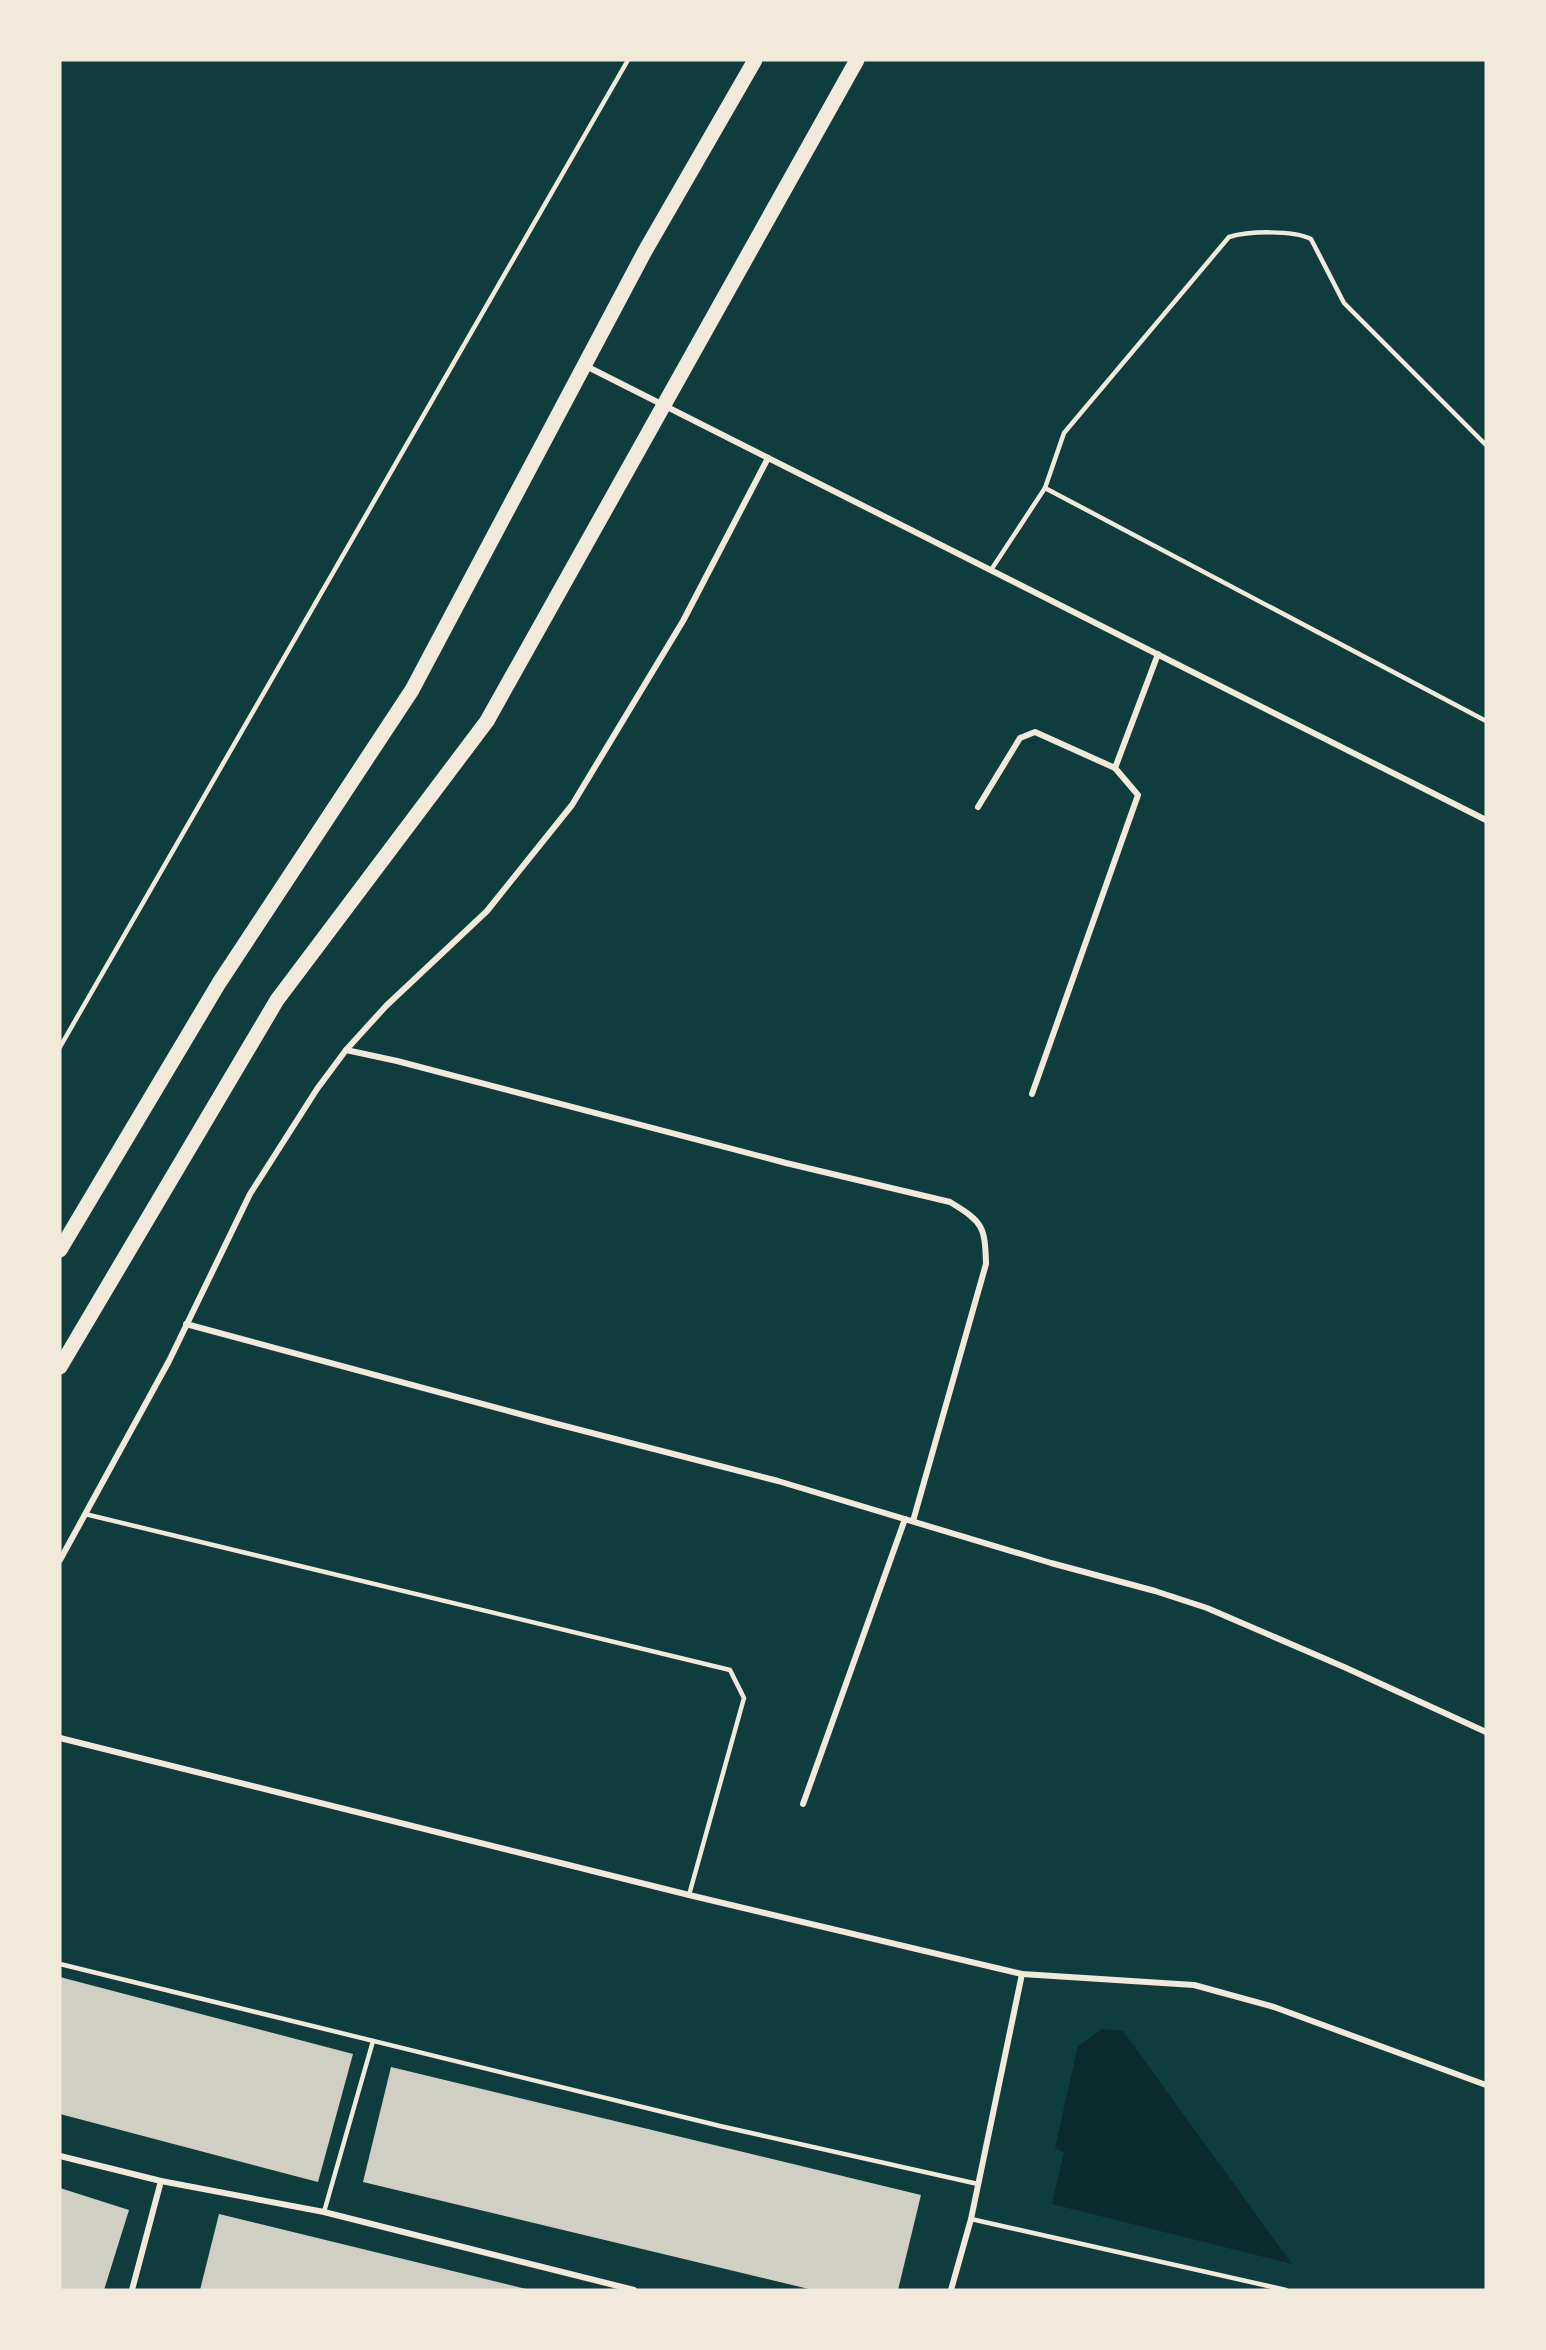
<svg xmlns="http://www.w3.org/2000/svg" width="1546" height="2350" viewBox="0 0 1546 2350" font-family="Karla,sans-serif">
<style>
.water{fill:#0a2a2b}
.building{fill:#cfcfc3}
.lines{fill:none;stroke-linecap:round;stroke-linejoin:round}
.service{stroke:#f1e9da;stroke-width:4.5}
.minor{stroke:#f1e9da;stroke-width:6}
.primary{stroke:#f1e9da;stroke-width:15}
</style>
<rect width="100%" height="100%" fill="#0f3d3e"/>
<path class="water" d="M1102 2029 1123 2031 1292 2264 1052 2204 1064 2152 1055 2148 1078 2046Z"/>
<g class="building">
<path d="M60 1977 353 2054 318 2182 60 2114Z"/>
<path d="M391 2067 921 2195 898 2290H813L363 2182Z"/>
<path d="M60 2188 129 2210 104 2290H60Z"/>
<path d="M219 2214 526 2289V2290H200Z"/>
</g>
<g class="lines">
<g class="service">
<path d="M1045 488 1064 433 1229 237C1248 231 1293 230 1311 239L1344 303 1486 445"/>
<path d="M991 570 1045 488 1486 721"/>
<path d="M60 1047 628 60"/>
<path d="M85 1514 730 1670 744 1698 689 1895"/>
<path d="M60 1964 720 2126 978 2184"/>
<path d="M324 2212 373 2041"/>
<path d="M971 2219 1286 2290"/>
</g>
<g class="minor">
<path d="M584 365 1486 820"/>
<path d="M978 807 1020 738 1035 732 1115 768"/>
<path d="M346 1050 397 1061 786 1163 950 1202C983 1222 985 1226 986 1264L913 1521"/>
<path d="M1032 1094 1138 795 1115 768 1158 654"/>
<path d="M186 1324 553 1423 778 1481 1051 1563 1155 1591 1207 1608 1344 1667 1486 1732"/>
<path d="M60 1560 169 1361 250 1194 317 1089 346 1050 386 1006 487 911 572 805 683 621 768 458"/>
<path d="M60 1738 689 1895 1022 1974 1194 1985 1274 2007 1486 2085"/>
<path d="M803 1804 905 1519"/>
<path d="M60 2156 161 2181 324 2212 634 2290"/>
<path d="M132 2290 161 2181"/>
<path d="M951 2290 971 2219 1022 1974"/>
</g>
<g class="primary">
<path d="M60 1250 219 983 412 690 645 251 755 60"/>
<path d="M60 1367 277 1000 487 721 857 60"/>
</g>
</g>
<rect width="1546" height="2350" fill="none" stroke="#f1e9da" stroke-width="123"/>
</svg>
